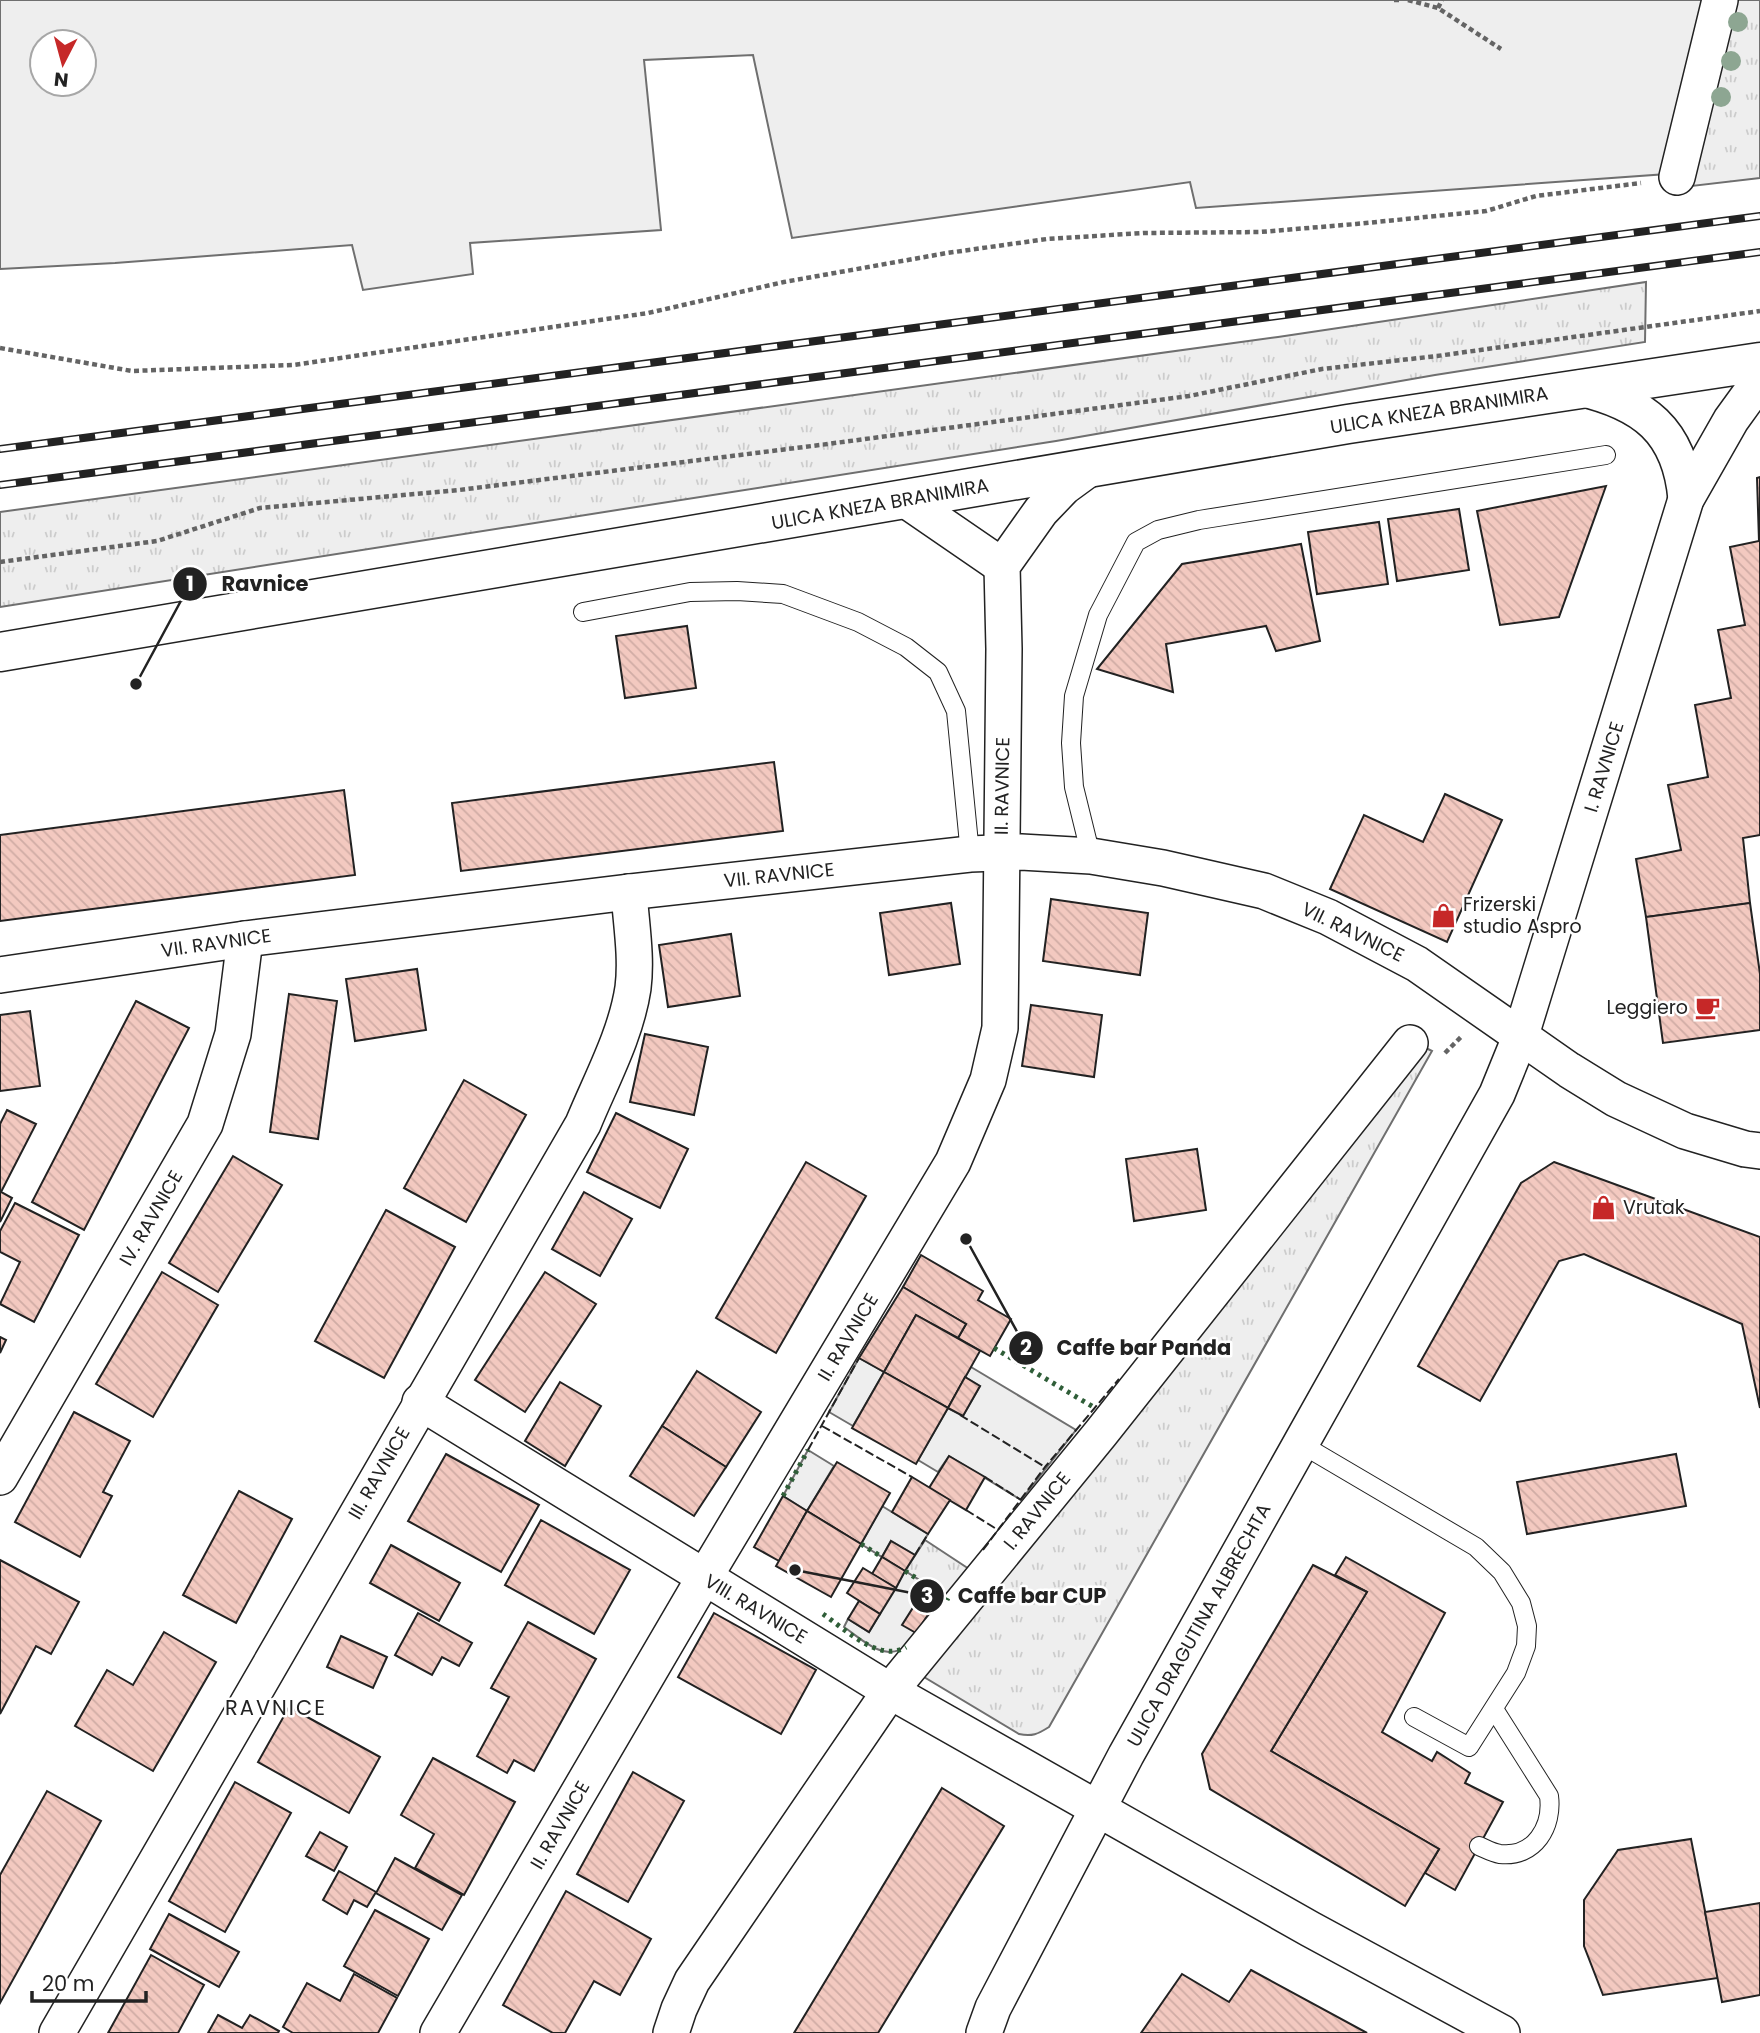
<svg xmlns="http://www.w3.org/2000/svg" width="1760" height="2033" viewBox="0 0 1760 2033" font-family="Poppins,sans-serif">
<style>
.grass{fill:url(#grass-tufts);stroke:#6f6f6f;stroke-width:2}
.garden{fill:#eee;stroke:#6f6f6f;stroke-width:2;fill-rule:evenodd}
.building{fill:url(#building-back-hatch);stroke:#222;stroke-width:2}
.lines{fill:none;stroke-linecap:round;stroke-linejoin:round}
.lane-casing{stroke:#222;stroke-width:20}
.street-casing{stroke:#222;stroke-width:38}
.secondary-casing{stroke:#222;stroke-width:41}
.path{stroke:#646464;stroke-width:4.5;stroke-dasharray:5 3.5;stroke-linecap:butt}
.lane{stroke:#fff;stroke-width:18}
.street{stroke:#fff;stroke-width:35}
.secondary{stroke:#fff;stroke-width:38}
.rail-casing{stroke:#222;stroke-width:8}
.rail{stroke:#fff;stroke-width:5;stroke-dasharray:16;stroke-linecap:butt}
.hedge{stroke:#2f5e38;stroke-width:5;stroke-dasharray:3.5 5;stroke-linecap:butt}
.fence{stroke:#222;stroke-width:2;stroke-dasharray:9 3.5;stroke-linecap:butt}
.tree{fill:#8da692}
.labels{text-anchor:middle;dominant-baseline:central;stroke-width:5;stroke-linejoin:round;paint-order:stroke}
.street-label{font-size:19px;fill:#222;stroke:#fff}
.poi-label{font-size:19px;fill:#222;stroke:#fff;text-anchor:start}
.neighbourhood-label{font-size:21px;letter-spacing:2px;fill:#222;stroke:#fff}
.leader{fill:none;stroke:#222;stroke-width:2.5}
.callout-dot{fill:#222;stroke:#fff;stroke-width:2.5}
.mark-label{font-size:21px;text-anchor:middle;font-weight:bold;fill:#fff}
.callout-label{font-size:21px;text-anchor:middle;font-weight:bold;fill:#222;stroke:#fff;stroke-width:5;stroke-linejoin:round;paint-order:stroke}
</style>
<defs>
<pattern id="grass-tufts" width="24" height="20" patternUnits="userSpaceOnUse" patternTransform="scale(1.75)"><rect width="24" height="20" fill="#eee"/><path d="M3 7l-1-3M5 7V3M7 7l1-3M15 17l-1-3M17 17v-4M19 17l1-3" fill="none" stroke="#ccc"/></pattern>
<pattern id="building-back-hatch" width="6" height="6" patternUnits="userSpaceOnUse" patternTransform="scale(1.75)"><rect width="6" height="6" fill="#f3c9c0"/><path d="M-1 5l2 2M0 0l6 6M5-1l2 2" fill="none" stroke="#d0aca5"/></pattern>
</defs>
<rect width="100%" height="100%" fill="#fff"/>
<g class="grass">
<path d="M1732 0H1760V178L1692 186V164Z"/>
<path d="M1646 282 1645 342 1435 375 1056 441 0 607V512L1278 337Z"/>
<path d="M1422 1046 1432 1051 1049 1727C1038 1734 1032 1737 1019 1734L924 1677Z"/>
<path d="M925 1540 969 1569 948 1598 905 1571Z"/>
</g>
<g class="garden">
<path d="M0 0H1708L1667 174 1196 208 1190 182 792 238 753 55 644 60 661 230 470 243 473 274 363 290 352 245 115 263 0 269ZM42 42H84V84H42Z"/>
<path d="M859 1358 884 1372 853 1426 829 1412Z"/>
<path d="M971 1367 1076 1430 1021 1500 949 1456 938 1472 918 1460 948 1408 963 1416 980 1386 965 1377Z"/>
<path d="M808 1450 834 1466 807 1511 783 1496Z"/>
<path d="M882 1506 928 1534 915 1555 891 1541 882 1557 861 1544Z"/>
<path d="M905 1571 948 1598C932 1618 908 1664 877 1649 865 1644 854 1634 844 1627L848 1619 869 1632Z"/>
</g>
<g class="building">
<path d="M1760 477V835L1743 838 1750 903 1646 917 1636 859 1681 850 1668 785 1708 777 1695 705 1731 698 1718 630 1745 625 1730 547 1759 541 1757 478Z"/>
<path d="M1606 486 1559 617 1500 625 1477 511Z"/>
<path d="M1459 509 1469 570 1397 581 1388 519Z"/>
<path d="M1379 522 1388 584 1317 594 1308 532Z"/>
<path d="M1301 544 1320 641 1276 651 1266 626 1166 644 1173 692 1097 669 1182 564Z"/>
<path d="M687 626 696 688 625 698 616 636Z"/>
<path d="M774 762 783 831 461 871 452 803Z"/>
<path d="M344 790 355 875 0 921V835Z"/>
<path d="M1445 794 1502 820 1447 942 1330 889 1364 815 1423 842Z"/>
<path d="M1051 899 1148 913 1140 975 1043 961Z"/>
<path d="M951 903 960 964 889 975 880 913Z"/>
<path d="M1750 903 1760 974V1030L1663 1043 1646 917Z"/>
<path d="M731 934 740 996 668 1007 659 945Z"/>
<path d="M417 969 426 1030 355 1041 346 979Z"/>
<path d="M289 994 337 1001 318 1139 270 1132Z"/>
<path d="M136 1001 189 1028 84 1230 32 1202Z"/>
<path d="M1031 1005 1102 1015 1094 1077 1022 1066Z"/>
<path d="M30 1011 40 1086 0 1091V1015Z"/>
<path d="M645 1034 708 1047 694 1115 630 1102Z"/>
<path d="M464 1080 526 1115 466 1222 404 1188Z"/>
<path d="M7 1110 36 1124 1 1192 12 1198 0 1222V1124Z"/>
<path d="M616 1113 688 1149 660 1208 587 1172Z"/>
<path d="M1197 1149 1206 1210 1134 1221 1126 1159Z"/>
<path d="M233 1156 282 1185 218 1292 169 1263Z"/>
<path d="M806 1162 866 1196 776 1353 716 1318Z"/>
<path d="M1554 1162 1760 1237V1408L1742 1324 1584 1254 1559 1261 1480 1401 1418 1366 1521 1183Z"/>
<path d="M584 1192 632 1219 600 1276 552 1249Z"/>
<path d="M15 1203 79 1235 34 1322 0 1304 20 1262 0 1252V1231Z"/>
<path d="M386 1210 455 1247 384 1378 315 1341Z"/>
<path d="M921 1255 983 1291 978 1300 1011 1319 990 1356 958 1338 966 1324 903 1287Z"/>
<path d="M162 1272 218 1305 153 1417 96 1384Z"/>
<path d="M545 1272 596 1304 525 1412 475 1380Z"/>
<path d="M903 1287 966 1324 958 1338 916 1315 884 1372 859 1358Z"/>
<path d="M916 1315 980 1351 948 1408 884 1372Z"/>
<path d="M0 1337 6 1340 0 1353Z"/>
<path d="M697 1371 761 1412 726 1467 662 1426Z"/>
<path d="M884 1372 948 1408 916 1464 852 1428Z"/>
<path d="M965 1377 980 1386 963 1416 948 1408Z"/>
<path d="M560 1382 601 1406 565 1466 525 1441Z"/>
<path d="M74 1412 130 1441 103 1492 112 1496 80 1557 15 1522Z"/>
<path d="M662 1426 726 1467 694 1516 630 1476Z"/>
<path d="M446 1454 539 1505 501 1572 408 1521Z"/>
<path d="M1676 1454 1686 1506 1527 1534 1517 1482Z"/>
<path d="M949 1456 985 1477 966 1510 929 1488Z"/>
<path d="M837 1462 890 1493 861 1544 807 1511Z"/>
<path d="M912 1477 950 1500 928 1534 892 1512Z"/>
<path d="M239 1491 292 1519 236 1623 183 1595Z"/>
<path d="M783 1496 807 1511 779 1561 754 1547Z"/>
<path d="M807 1511 861 1544 831 1597 776 1566Z"/>
<path d="M541 1520 630 1570 594 1634 505 1585Z"/>
<path d="M891 1541 915 1555 905 1571 882 1557Z"/>
<path d="M391 1545 460 1583 439 1621 370 1583Z"/>
<path d="M882 1557 905 1571 896 1588 872 1574Z"/>
<path d="M1346 1557 1445 1613 1382 1732 1432 1761 1437 1752 1470 1773 1465 1783 1503 1802 1455 1890 1425 1873 1439 1849 1271 1751 1367 1592 1335 1575Z"/>
<path d="M0 1560 79 1602 51 1654 36 1646 0 1714Z"/>
<path d="M1313 1565 1367 1592 1271 1751 1439 1849 1405 1906 1210 1789 1202 1754Z"/>
<path d="M863 1568 896 1588 880 1614 847 1593Z"/>
<path d="M921 1595 935 1604 916 1633 902 1625Z"/>
<path d="M859 1601 880 1614 869 1632 848 1619Z"/>
<path d="M418 1613 472 1643 459 1666 442 1657 432 1675 395 1655Z"/>
<path d="M714 1613 816 1670 781 1734 678 1677Z"/>
<path d="M528 1622 596 1659 534 1771 514 1760 507 1773 477 1756 509 1697 491 1688Z"/>
<path d="M164 1632 216 1662 153 1771 75 1726 107 1670 133 1685Z"/>
<path d="M341 1636 387 1657 373 1688 327 1667Z"/>
<path d="M289 1707 380 1757 349 1813 258 1762Z"/>
<path d="M433 1758 515 1802 464 1895 415 1868 434 1834 401 1815Z"/>
<path d="M633 1772 684 1801 628 1902 577 1874Z"/>
<path d="M235 1782 291 1813 225 1932 169 1901Z"/>
<path d="M942 1788 1004 1826 878 2033H794Z"/>
<path d="M47 1791 101 1821 0 2003V1875Z"/>
<path d="M320 1832 347 1847 334 1871 306 1856Z"/>
<path d="M1691 1839 1718 1978 1603 1995 1584 1946V1900L1618 1850Z"/>
<path d="M395 1858 462 1895 442 1930 376 1893Z"/>
<path d="M339 1871 376 1892 367 1907 354 1900 347 1914 323 1900Z"/>
<path d="M566 1891 651 1939 620 1995 594 1981 565 2033H553L503 2005Z"/>
<path d="M1760 1903V1995L1722 2002 1705 1912Z"/>
<path d="M375 1910 429 1939 398 1996 344 1966Z"/>
<path d="M169 1914 239 1952 219 1987 150 1949Z"/>
<path d="M151 1955 204 1985 178 2033H108Z"/>
<path d="M1251 1970 1367 2033H1141L1182 1974 1229 2002Z"/>
<path d="M354 1974 397 1998 378 2033H293L283 2027 307 1983 340 2001Z"/>
<path d="M218 2015 242 2028 250 2015 279 2031 278 2033H208Z"/>
</g>
<g class="lines">
<defs>
<g id="lane">
<path d="M583 612 690 592 737 591 783 594 858 622 906 647 938 672 956 711 970 854"/>
<path d="M1091 856 1074 787 1071 743 1074 696 1098 615 1136 542 1158 530 1199 520 1606 455"/>
<path d="M1301 1444 1476 1547 1502 1572 1521 1603 1527 1626 1526 1646 1516 1673 1469 1747 1414 1717"/>
<path d="M1479 1846C1486 1849 1493 1853 1500 1854 1535 1858 1553 1826 1549 1796L1494 1709"/>
</g>
<g id="street">
<path d="M1677 177 1720 0"/>
<path d="M1580 388C1643 403 1680 430 1686 499"/>
<path d="M906 500 1002 566"/>
<path d="M0 975 245 939 629 892 970 854 1021 852 1091 856 1163 868 1264 891 1328 917 1417 964 1569 1070 1616 1099 1685 1131 1745 1149 1760 1151"/>
<path d="M420 1402 890 1691 1310 1929 1502 2033"/>
<path d="M0 1477 205 1124 233 1034 245 939"/>
<path d="M57 2033 583 1124C601 1080 626 1035 633 988 637 957 631 923 629 892"/>
<path d="M438 2033 704 1578 953 1162 988 1080 1000 1028 1004 649 1002 566 1041 511 1064 487 1090 468"/>
<path d="M671 2033 679 2009 692 1981 890 1691 1101 1433 1410 1043"/>
<path d="M984 2033 993 2008 1126 1755 1497 1094 1521 1035 1537 983 1686 499 1731 420 1760 380"/>
</g>
<path id="secondary" d="M0 652 1348 424 1760 362"/>
</defs>
<use href="#lane" class="lane-casing"/>
<use href="#street" class="street-casing"/>
<use href="#secondary" class="secondary-casing"/>
<g class="path">
<path d="M1394 0H1399"/>
<path d="M1408 0 1438 8 1501 49"/>
<path d="M1438 8 1442 0"/>
<path d="M0 348 132 371 293 365 648 313 784 282 947 253 1047 239 1143 233 1260 232 1356 224 1486 211 1536 196 1641 183"/>
<path d="M0 562 157 541 260 508 459 490 820 445 1189 396 1322 369 1437 356 1760 311"/>
<path d="M1445 1053 1461 1037"/>
</g>
<use href="#lane" class="lane"/>
<use href="#street" class="street"/>
<use href="#secondary" class="secondary"/>
<defs>
<g id="rail">
<path d="M0 449 1760 216"/>
<path d="M0 485 1760 252"/>
</g>
</defs>
<use href="#rail" class="rail-casing"/>
<use href="#rail" class="rail"/>
<g class="hedge">
<path d="M994 1348 1095 1408"/>
<path d="M783 1496 808 1450"/>
<path d="M861 1544 882 1557"/>
<path d="M905 1571 948 1598 947 1600"/>
<path d="M823 1614C845 1629 879 1663 906 1647"/>
</g>
<g class="fence">
<path d="M960 1415 1045 1467"/>
<path d="M822 1426 912 1477"/>
<path d="M808 1450 859 1358"/>
<path d="M985 1477 1021 1500"/>
<path d="M966 1510 998 1530"/>
<path d="M983 1550 1045 1467 1119 1379"/>
<path d="M915 1555 928 1534"/>
</g>
</g>
<g class="tree">
<circle cx="1738" cy="22" r="10"/>
<circle cx="1731" cy="61" r="10"/>
<circle cx="1721" cy="97" r="10"/>
</g>
<defs>
<symbol id="shop-bare" viewBox="-9 -9 18 18"><path d="M-5-2.5h2.3a2.7 3.5 0 0 1 5.4 0H5L5.5 6h-11ZM-1.5-2.5h3a1.5 2.3 0 0 0-3 0Z" fill="#c62828" stroke="#fff" stroke-width="2.5" paint-order="stroke"/></symbol>
<symbol id="cafe-bare" viewBox="-9 -9 18 18"><path d="M-5.5-4.5H6V0H3Q3 3.5 0 3.5H-2.5Q-5.5 3.5-5.5 0ZM3-3.2v2h1.7v-2ZM-6 4.5H4V6H-6Z" fill="#c62828" stroke="#fff" stroke-width="2.5" paint-order="stroke"/></symbol>
</defs>
<g fill-rule="evenodd">
<use href="#shop-bare" x="1426" y="898" width="35" height="35"/>
<use href="#cafe-bare" x="1690" y="990" width="35" height="35"/>
<use href="#shop-bare" x="1586" y="1190" width="35" height="35"/>
</g>
<g class="labels">
<g class="street-label">
<text transform="translate(1439 410) rotate(-9)">ULICA KNEZA BRANIMIRA</text>
<text transform="translate(880 504) rotate(-10)">ULICA KNEZA BRANIMIRA</text>
<text transform="translate(1604 767) rotate(-73)">I. RAVNICE</text>
<text transform="translate(1002 786) rotate(-89)">II. RAVNICE</text>
<text transform="translate(779 875) rotate(-6)">VII. RAVNICE</text>
<text transform="translate(1353 932) rotate(26)">VII. RAVNICE</text>
<text transform="translate(216 943) rotate(-8)">VII. RAVNICE</text>
<text transform="translate(151 1218) rotate(-60)">IV. RAVNICE</text>
<text transform="translate(848 1337) rotate(-59)">II. RAVNICE</text>
<text transform="translate(379 1473) rotate(-60)">III. RAVNICE</text>
<text transform="translate(1037 1511) rotate(-51)">I. RAVNICE</text>
<text transform="translate(756 1609) rotate(31)">VIII. RAVNICE</text>
<text transform="translate(1199 1625) rotate(-61)">ULICA DRAGUTINA ALBRECHTA</text>
<text transform="translate(560 1825) rotate(-60)">II. RAVNICE</text>
</g>
<g class="poi-label">
<text x="1463" y="904">Frizerski<tspan x="1463" dy="22">studio Aspro</tspan></text>
<text x="1688" y="1007" text-anchor="end">Leggiero</text>
<text x="1623" y="1207">Vrutak</text>
</g>
<g class="neighbourhood-label">
<text x="276" y="1707">RAVNICE</text>
</g>
</g>
<path class="leader" d="M136 684L190 584M966 1239L1026 1348M795 1570L927 1596"/>
<g class="callout-dot">
<circle cx="136" cy="684" r="7"/>
<circle cx="966" cy="1239" r="7"/>
<circle cx="795" cy="1570" r="7"/>
<circle cx="190" cy="584" r="18"/>
<circle cx="1026" cy="1348" r="18"/>
<circle cx="927" cy="1596" r="18"/>
</g>
<g class="mark-label">
<text x="190" y="591">1</text>
<text x="1026" y="1355">2</text>
<text x="927" y="1603">3</text>
</g>
<g class="callout-label">
<text x="265" y="591">Ravnice</text>
<text x="1144" y="1355">Caffe bar Panda</text>
<text x="1032" y="1603">Caffe bar CUP</text>
</g>
<g transform="translate(63 63) rotate(186)"><circle r="33" fill="#ffffff" stroke="#a7a7a7" stroke-width="2"/>
<path d="M0-5L12 26L0 18L-12 26Z" fill="#c62828"/>
<text y="-10" font-size="19" font-weight="bold" text-anchor="middle" fill="#222222">N</text>
</g>
<path d="M32 1991v10h114v-10" fill="none" stroke="#222222" stroke-width="3.5"/>
<text x="42" y="1991" font-size="21" fill="#222222" stroke="#ffffff" stroke-width="5" paint-order="stroke">20 m</text>
</svg>
